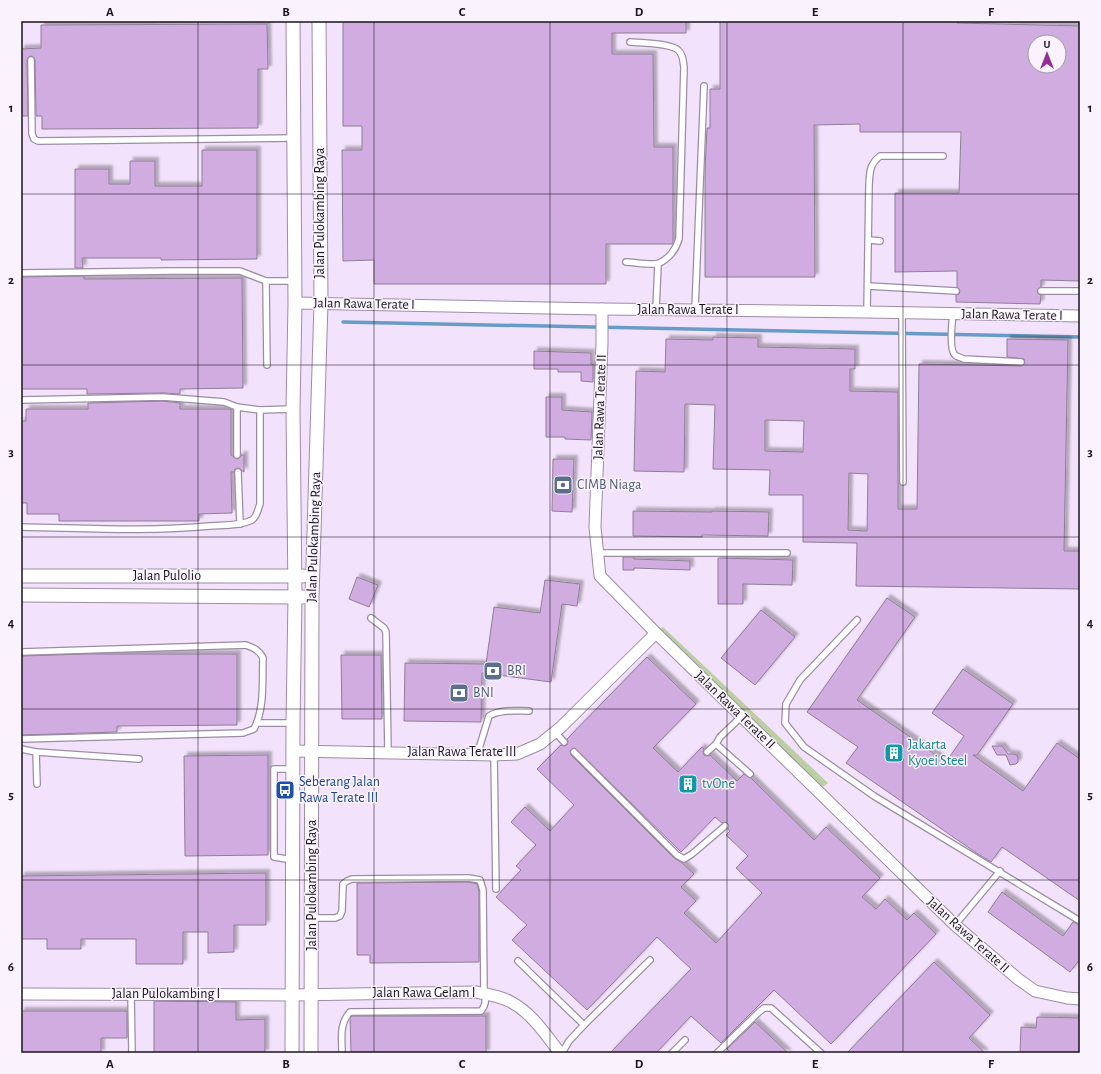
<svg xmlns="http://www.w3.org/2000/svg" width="1101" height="1074" viewBox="0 0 1101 1074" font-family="'Alegreya Sans',sans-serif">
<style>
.green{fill:#bccfa2}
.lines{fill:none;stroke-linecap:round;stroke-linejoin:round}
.stream{stroke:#689cc6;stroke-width:3.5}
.building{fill:#d0ace1;stroke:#8e7f96;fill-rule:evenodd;filter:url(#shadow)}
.service-casing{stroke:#9c8da4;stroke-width:8}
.minor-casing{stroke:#9c8da4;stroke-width:13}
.tertiary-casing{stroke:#9c8da4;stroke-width:15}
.service{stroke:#fff;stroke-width:5.5}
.minor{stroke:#fff;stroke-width:11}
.tertiary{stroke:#fff;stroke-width:13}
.grid{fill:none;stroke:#1a141d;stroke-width:1;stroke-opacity:0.55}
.labels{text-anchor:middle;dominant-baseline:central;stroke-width:3;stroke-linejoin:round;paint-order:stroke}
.street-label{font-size:14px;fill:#1a141d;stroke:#faf3fd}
.service-label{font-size:14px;fill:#4e5e75;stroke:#faf3fd;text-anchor:start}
.culture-label{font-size:14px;fill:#0d838f;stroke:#faf3fd;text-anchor:start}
.transit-label{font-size:14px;fill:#164399;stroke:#faf3fd;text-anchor:start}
.neatline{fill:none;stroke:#1a141d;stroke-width:1.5}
.grid-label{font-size:13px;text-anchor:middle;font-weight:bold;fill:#1a141d}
</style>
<defs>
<filter id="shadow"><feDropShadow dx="3.5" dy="-3.5" stdDeviation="1" flood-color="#0004"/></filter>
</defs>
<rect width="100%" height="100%" fill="#f3e2fb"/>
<path class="green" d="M663 627 828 783 817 791 656 633Z"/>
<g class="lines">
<path class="stream" d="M343 322 1080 337"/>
</g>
<g class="building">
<path d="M343 21H686V33H612V54H653L654 147H673V244H606V284H374V260L343 261 342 150H362V126H343Z"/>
<path d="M720 21H957V23L1080 26V281L1041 280V287L1037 291 1038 293 1041 295 1040 304 956 302V295L959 294 960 291 957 287V271L895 272V193H959L961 132H860V124L814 125 815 277H705V170L707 128H710V89H720ZM1035 42H1059V66H1035Z"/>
<path d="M267 24 268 69H258V128L42 129V116H36L35 60 34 58 31 56 29 57 27 60 28 116H21V49L41 48V25Z"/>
<path d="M202 150H257V259L161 260V258H82L83 268H75V169H109V184H130V161H155V186H202Z"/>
<path d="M84 276V279L242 278 243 388 180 389V394L163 393 87 394V389H21V277Z"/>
<path d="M713 337 758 338V347L855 349V369H850V391L898 392V509H917L919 364 1021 366 1025 363 1024 359 1007 357V339L1068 340 1064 551H1080V589L856 586 857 543 803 542V495H769L770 470 713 469 715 405 685 404 684 472 634 471 636 371 665 372 666 339 713 340ZM765 420 804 421 803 452 765 451ZM849 473 868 474 867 531 848 530Z"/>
<path d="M534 351 591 353V364H593V382L581 381V372H558V369H534Z"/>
<path d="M546 397H562V410L592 412 591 440 565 439V437H546Z"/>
<path d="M163 401 180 403V409H231V455L237 459 240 457 241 455H244V472L238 468 235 469 234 472H231L232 513 199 514V521H59V514H27V503H21V421H26V409H88V403Z"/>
<path d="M553 459H574L572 512 552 511Z"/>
<path d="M633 511 712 512V511L769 512 768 536 702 535V537L633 536Z"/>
<path d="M623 557H634V559L690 561V570L634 568V570H623Z"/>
<path d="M718 558 793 560 792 585 743 584V604H718Z"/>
<path d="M357 577 378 585 369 607 349 599Z"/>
<path d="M545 580 580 584 577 606 562 604 551 682 482 673 481 722 404 721 405 663 486 664 494 607 540 613Z"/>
<path d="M887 598 915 617 857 700 946 762 964 736 932 713 963 669 1013 704 977 755H973L1023 791 1057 743 1080 759V901L1002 847 991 862 975 852 846 763 858 747 807 712Z"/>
<path d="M761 610 795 637 755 685 721 658Z"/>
<path d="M85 654H237V725L117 726V732L21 735V656Z"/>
<path d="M341 655H381L382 719H342Z"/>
<path d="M647 657 696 704 653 748 678 772 702 747 704 749 703 752 704 755 707 756 710 755 737 781 744 774 751 778 814 840 826 827 880 878 862 897 876 909 885 899 907 920 914 913 936 934 831 1044 774 990 721 1043 691 1016 656 1053H610L691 969 657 937 587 1010 512 940 527 925 496 897 521 870 516 866 536 845 511 822 525 807 550 831 574 805 537 769 561 745 564 746 567 745 568 742 567 739ZM575 748 681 852 715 817 722 823 725 822 728 824V829L730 831 726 835 748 856 736 868 762 893 716 943 684 913 696 901 681 887 694 874 681 862 674 858 571 755 570 751Z"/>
<path d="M992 746H1002L1008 754H1013L1017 755 1018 758V762L1016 764 1010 765 1006 755H997Z"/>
<path d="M268 755V855L185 856 184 756Z"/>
<path d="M266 873V925H234V952L208 953V932H183V964H136V939H81V949H47V939H21V876Z"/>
<path d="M469 882 477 884 479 891V962L370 963V955H357V883Z"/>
<path d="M1002 892 1063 936 1073 922 1080 925V959L1070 972 988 912Z"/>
<path d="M934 962 990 1015 969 1038 985 1053H847Z"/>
<path d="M154 1001 236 1002V1020L265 1019V1053H154Z"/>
<path d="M21 1011H127V1038H101V1053H21Z"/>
<path d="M352 1016H486V1053H351L350 1018Z"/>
<path d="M1037 1017 1080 1018V1053H1020L1021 1027 1036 1028Z"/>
<path d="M755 1022 788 1053H731L727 1049Z"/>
</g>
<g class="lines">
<defs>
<g id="service">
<path d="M31 60 32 134 34 139 38 141 293 138"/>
<path d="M869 240 880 241"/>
<path d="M626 262C634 262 653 266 659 263 669 259 676 249 679 239L684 67C683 61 683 54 678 50 670 43 641 43 630 42"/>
<path d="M21 273 172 271H240L266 281"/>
<path d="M868 286 956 291"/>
<path d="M1041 291H1080"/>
<path d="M656 309 658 264"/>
<path d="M695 309 704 86"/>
<path d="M867 312 869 185C870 172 869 165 880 156H943"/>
<path d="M902 312 903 482"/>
<path d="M953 313C952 322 949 350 955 355 957 357 962 358 964 359L1021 362"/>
<path d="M267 365 266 281H295"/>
<path d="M21 400 163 397 224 402 237 407"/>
<path d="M237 455V407L260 410"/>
<path d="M238 472 240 524"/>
<path d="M21 527C84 528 147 532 210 526 223 525 240 526 252 520 257 517 258 509 260 504V410L293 409"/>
<path d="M597 553H787"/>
<path d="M371 618 384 628 386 632 388 753"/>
<path d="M857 620 800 680 786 704 785 723 804 747 874 796 1080 921"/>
<path d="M21 652 246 645C254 648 259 650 263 658 262 680 265 708 254 729L243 733 21 739"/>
<path d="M257 723H293"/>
<path d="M555 732 564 742"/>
<path d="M716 744 750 774"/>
<path d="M21 749 36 752 139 759"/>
<path d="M36 752 37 784"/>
<path d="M574 752 677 855 684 859 692 854 725 826"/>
<path d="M707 752 716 744 720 737 741 717"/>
<path d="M477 755 489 716C500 709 516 711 529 711"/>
<path d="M494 755 496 889"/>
<path d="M293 769H274V857L293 860"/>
<path d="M312 918H335L340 916 342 911 343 884 347 881 352 879 469 878 480 880 483 890 484 993C486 1001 486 1005 481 1011L350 1012C339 1024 342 1038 342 1053"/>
<path d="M955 925 1000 871"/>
<path d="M518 961 584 1025"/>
<path d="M131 994 132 1053"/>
<path d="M562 1053 569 1041 584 1025 650 960"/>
<path d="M672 1053 685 1040"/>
<path d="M717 1053 759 1012 764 1008H771L821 1053"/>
</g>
<g id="minor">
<path d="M295 303 602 309 867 312 1080 316"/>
<path d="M602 309V343L595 527 600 576 656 633 955 925 1018 979 1035 991 1067 998 1080 999"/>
<path d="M294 751 494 755 517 754 540 744 561 727 656 633"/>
<path d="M21 994 293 995 475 992C486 994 501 996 511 1002 532 1013 546 1035 560 1053"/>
</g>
<g id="tertiary">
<path d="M21 576H303"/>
<path d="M21 595 303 597"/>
<path d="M292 1053 293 723 295 597 293 409 295 303 293 21"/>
<path d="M311 1053 312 597 321 303 319 21"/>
</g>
</defs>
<use href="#service" class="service-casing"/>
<use href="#minor" class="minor-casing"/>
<use href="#tertiary" class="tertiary-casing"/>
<use href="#service" class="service"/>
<use href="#minor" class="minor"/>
<use href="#tertiary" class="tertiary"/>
</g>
<path class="grid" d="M198 21V1053M374 21V1053M550 21V1053M727 21V1053M903 21V1053M21 194H1080M21 365H1080M21 537H1080M21 709H1080M21 880H1080"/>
<defs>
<symbol id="bank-square" viewBox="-11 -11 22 22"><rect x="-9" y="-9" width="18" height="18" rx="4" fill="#5c6f8a" stroke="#faf3fd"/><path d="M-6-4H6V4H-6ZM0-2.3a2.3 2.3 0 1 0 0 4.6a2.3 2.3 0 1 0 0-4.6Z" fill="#fff"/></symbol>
<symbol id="building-square" viewBox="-11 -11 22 22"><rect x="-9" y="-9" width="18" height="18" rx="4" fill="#0f9aa8" stroke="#faf3fd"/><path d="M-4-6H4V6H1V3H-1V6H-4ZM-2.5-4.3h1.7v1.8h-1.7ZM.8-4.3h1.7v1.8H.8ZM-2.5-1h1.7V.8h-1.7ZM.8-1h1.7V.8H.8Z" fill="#fff"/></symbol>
<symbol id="bus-square" viewBox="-11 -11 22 22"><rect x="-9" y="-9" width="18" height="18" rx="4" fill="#1a4fb4" stroke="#faf3fd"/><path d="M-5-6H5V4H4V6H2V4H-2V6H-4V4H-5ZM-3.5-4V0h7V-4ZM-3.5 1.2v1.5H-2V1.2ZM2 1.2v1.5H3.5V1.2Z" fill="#fff"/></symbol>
</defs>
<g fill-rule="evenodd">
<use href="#bank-square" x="552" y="474" width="22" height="22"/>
<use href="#bank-square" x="482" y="660" width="22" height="22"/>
<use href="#bank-square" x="448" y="682" width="22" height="22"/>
<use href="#building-square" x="883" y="742" width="22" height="22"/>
<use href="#building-square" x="677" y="773" width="22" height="22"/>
<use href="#bus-square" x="274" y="779" width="22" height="22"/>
</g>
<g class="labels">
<g class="street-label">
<text transform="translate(320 213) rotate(-90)">Jalan Pulokambing Raya</text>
<text transform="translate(364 304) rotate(1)">Jalan Rawa Terate I</text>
<text x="688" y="310">Jalan Rawa Terate I</text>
<text transform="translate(1012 315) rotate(1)">Jalan Rawa Terate I</text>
<text transform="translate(600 407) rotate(-88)">Jalan Rawa Terate II</text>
<text transform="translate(314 537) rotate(-88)">Jalan Pulokambing Raya</text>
<text x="167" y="576">Jalan Pulolio</text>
<text transform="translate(735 710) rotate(44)">Jalan Rawa Terate II</text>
<text x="462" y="752">Jalan Rawa Terate III</text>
<text transform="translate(312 885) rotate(-90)">Jalan Pulokambing Raya</text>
<text transform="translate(968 935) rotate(42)">Jalan Rawa Terate II</text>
<text x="424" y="993">Jalan Rawa Gelam I</text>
<text x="166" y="994">Jalan Pulokambing I</text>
</g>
<g class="service-label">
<text x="577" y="485">CIMB Niaga</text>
<text x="507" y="671">BRI</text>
<text x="473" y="693">BNI</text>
</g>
<g class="culture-label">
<text x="908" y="745">Jakarta<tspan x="908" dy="16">Kyoei Steel</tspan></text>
<text x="702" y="784">tvOne</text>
</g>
<g class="transit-label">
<text x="299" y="782">Seberang Jalan<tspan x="299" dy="16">Rawa Terate III</tspan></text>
</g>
</g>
<rect width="1101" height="1074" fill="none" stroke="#faf3fd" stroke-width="44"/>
<g transform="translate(1047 54)"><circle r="19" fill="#faf3fd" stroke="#a09aa3"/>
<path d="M0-3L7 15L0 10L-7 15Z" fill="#932e94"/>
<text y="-6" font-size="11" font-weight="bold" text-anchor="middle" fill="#1a141d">U</text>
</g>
<rect x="22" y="22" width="1057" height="1030" class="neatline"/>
<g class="grid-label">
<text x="110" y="16">A</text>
<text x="286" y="16">B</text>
<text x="462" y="16">C</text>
<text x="639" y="16">D</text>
<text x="815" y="16">E</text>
<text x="991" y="16">F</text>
<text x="11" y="112">1</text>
<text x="1090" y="112">1</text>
<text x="11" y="284">2</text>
<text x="1090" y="284">2</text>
<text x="11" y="456">3</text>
<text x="1090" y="456">3</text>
<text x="11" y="627">4</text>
<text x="1090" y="627">4</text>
<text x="11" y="799">5</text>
<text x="1090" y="799">5</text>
<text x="11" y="971">6</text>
<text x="1090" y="971">6</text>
<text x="110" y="1068">A</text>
<text x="286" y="1068">B</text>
<text x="462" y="1068">C</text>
<text x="639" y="1068">D</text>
<text x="815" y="1068">E</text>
<text x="991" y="1068">F</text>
</g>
</svg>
